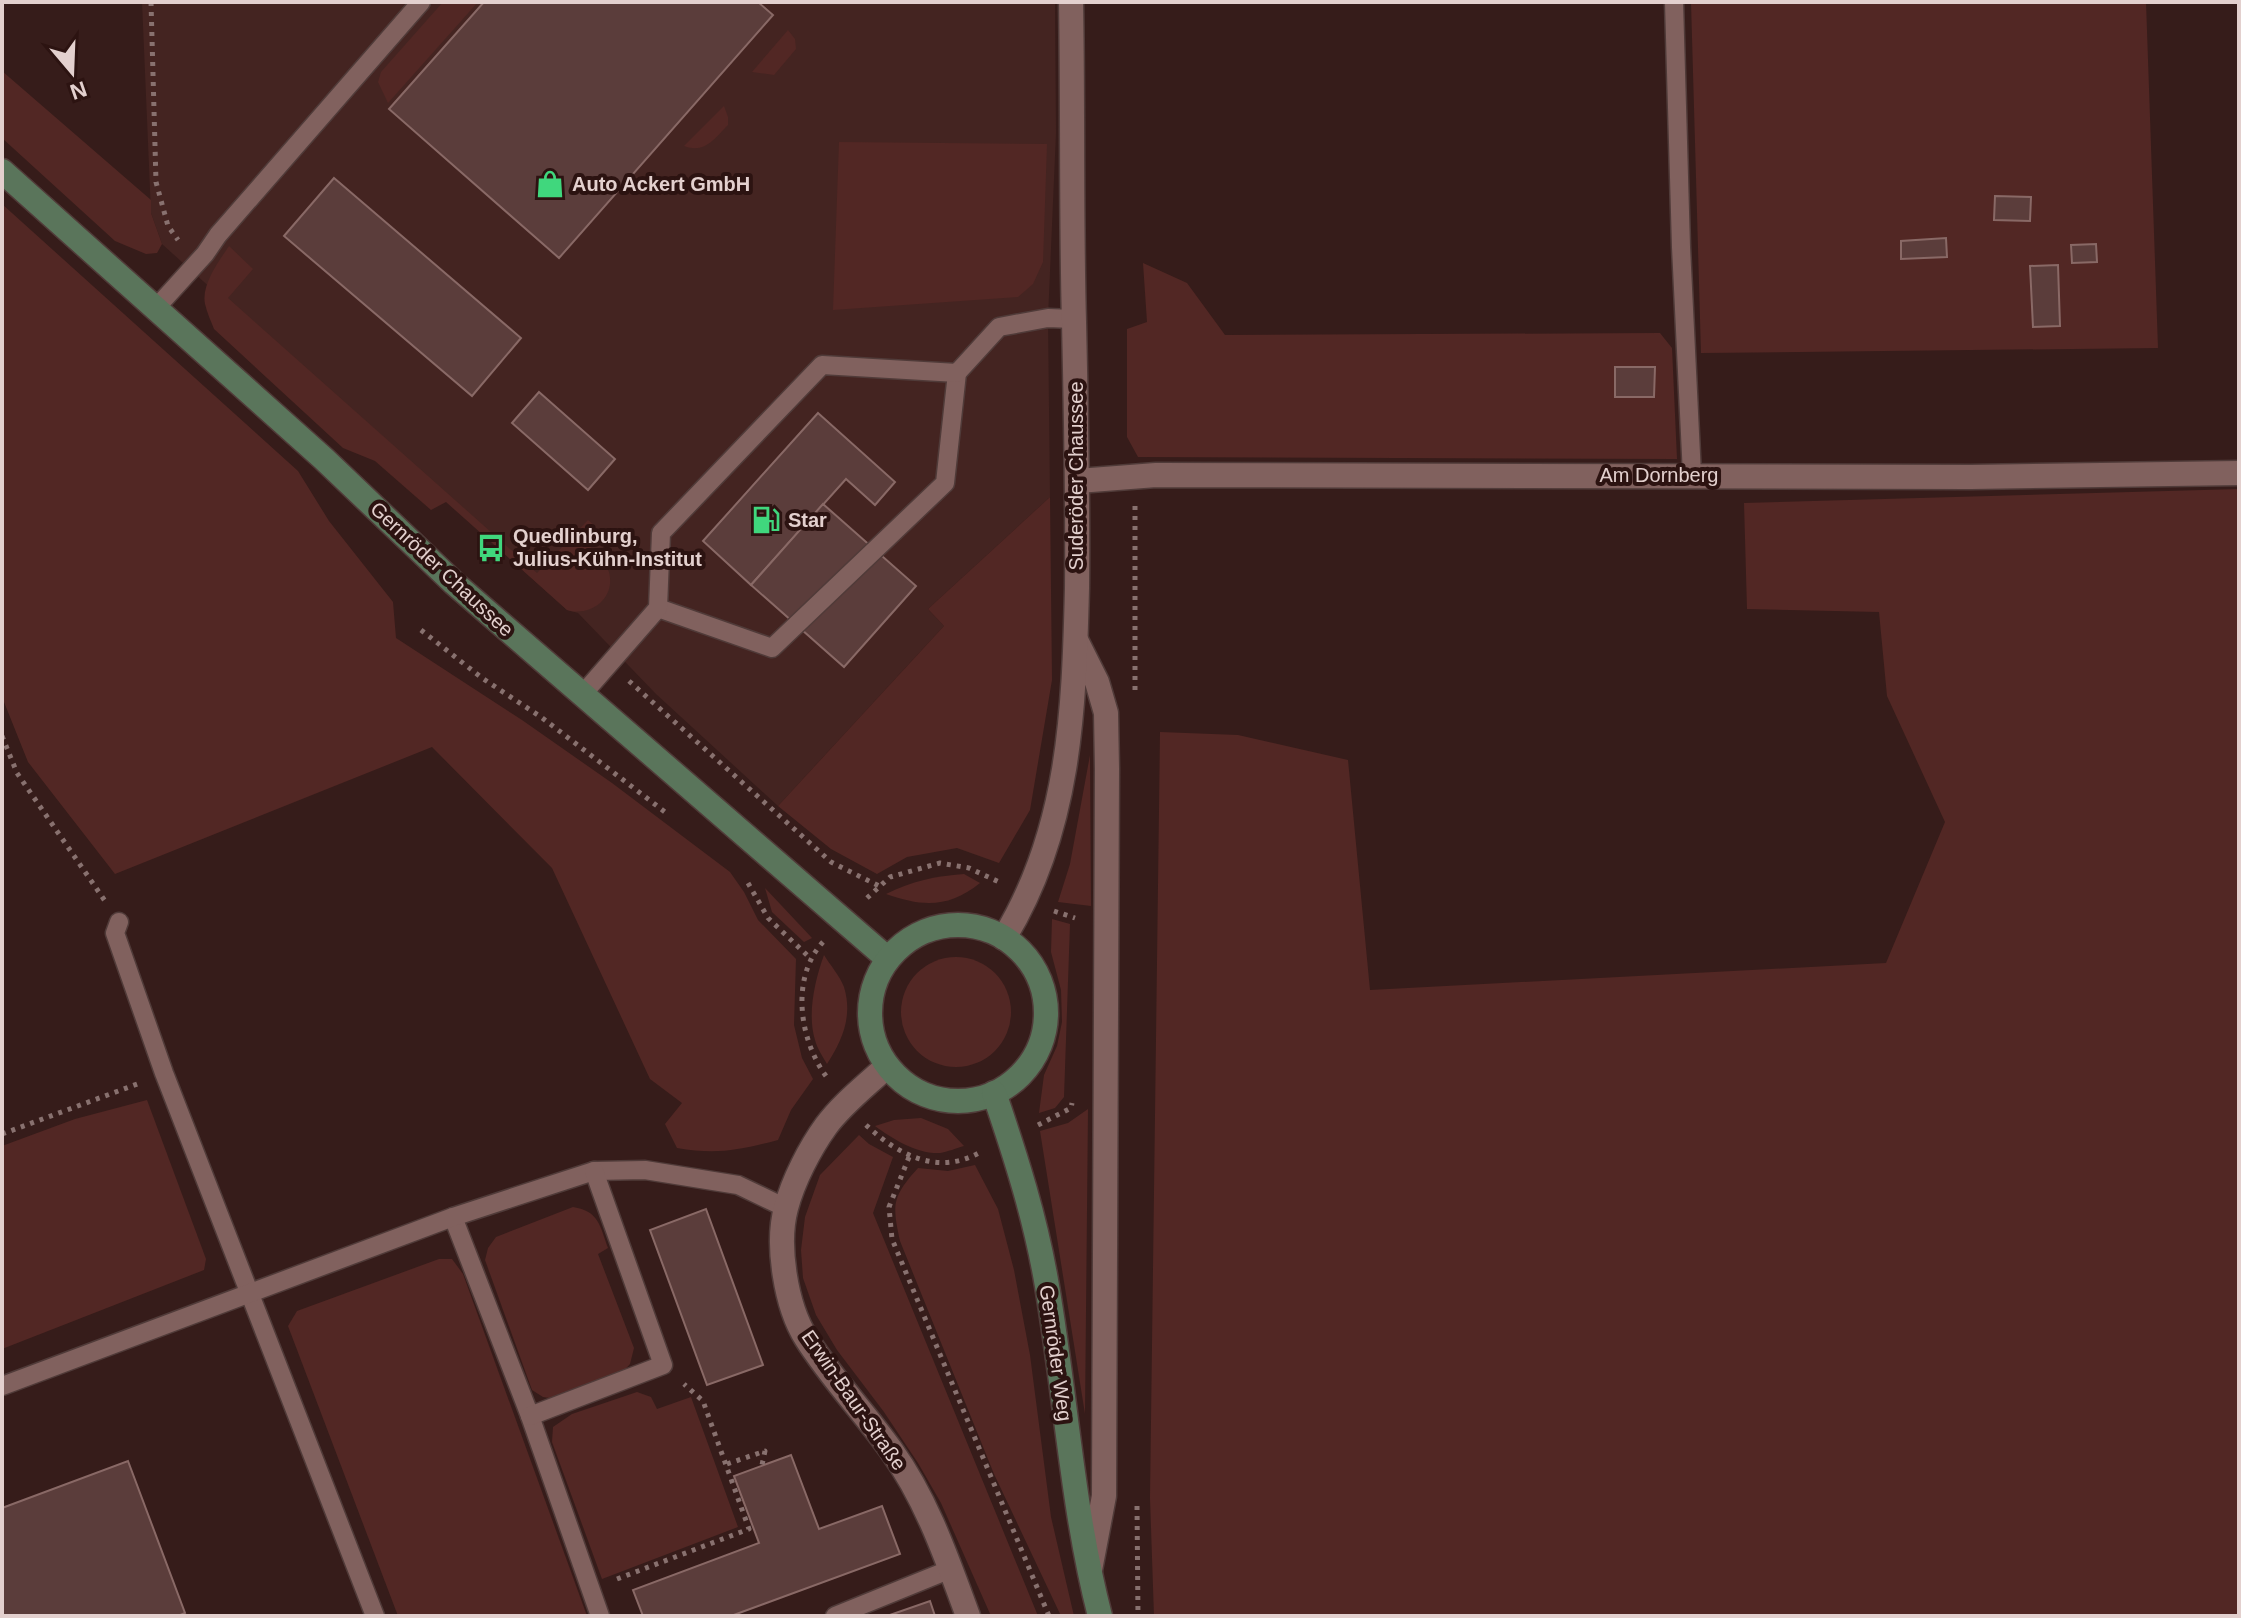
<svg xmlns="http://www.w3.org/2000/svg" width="2241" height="1618" viewBox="0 0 2241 1618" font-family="Arial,sans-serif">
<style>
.built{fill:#442421}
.green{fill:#522724}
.building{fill:#5b3d3b;stroke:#896966;stroke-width:2}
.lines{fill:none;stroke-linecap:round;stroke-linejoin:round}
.service-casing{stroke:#503b39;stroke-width:21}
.minor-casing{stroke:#503b39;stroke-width:27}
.tertiary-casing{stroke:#503b39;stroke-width:27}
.secondary-casing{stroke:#503b39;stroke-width:27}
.path{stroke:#88716f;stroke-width:5;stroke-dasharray:4 6;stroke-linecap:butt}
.service{stroke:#81615e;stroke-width:18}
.minor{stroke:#81615e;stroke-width:24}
.tertiary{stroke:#81615e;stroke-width:24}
.secondary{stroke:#5a755b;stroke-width:24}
.labels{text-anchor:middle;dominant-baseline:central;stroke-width:8;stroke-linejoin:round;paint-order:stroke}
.poi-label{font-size:20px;font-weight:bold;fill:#e3d0ce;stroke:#2c1311;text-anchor:start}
.street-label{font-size:20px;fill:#e3d0ce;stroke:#2c1311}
</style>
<rect width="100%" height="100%" fill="#361c1a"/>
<path class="built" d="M142 2H1055L1056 133 1048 318 1050 497 928 609 944 626 778 806 656 694 578 613 567 610 162 244 151 213Z"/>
<g class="green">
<path d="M443 2H478L388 103 378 82 381 72Z"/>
<path d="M1691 2H2146L2158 348 1701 353Z"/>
<path d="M788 30 795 39 796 49 774 75 752 72Z"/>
<path d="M2 71 151 200V213L162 244 157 253 146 254 115 241 2 138Z"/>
<path d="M724 106 728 117V125C714 139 705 154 684 146Z"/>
<path d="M839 142 1047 144 1043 262 1033 284 1018 297 833 310Z"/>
<path d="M2 204 298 471 329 521 393 602 396 638 522 720 612 783 730 872 744 892 758 920 796 959 794 1025 802 1058 813 1079 791 1110 778 1140C740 1150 717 1155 677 1148L665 1124 682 1103 650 1079 552 868 432 747 115 874 28 762 2 697Z"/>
<path d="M229 246 253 269 228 298 537 573 588 520 594 525 581 538C591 548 605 558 609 572 616 599 590 617 567 610L446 502 431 510 375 461 343 448 214 329C211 321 207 313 205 304 201 285 219 261 229 246Z"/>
<path d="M1143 263 1187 283 1225 335 1660 333 1672 348 1677 459 1138 457 1127 437V329L1147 322Z"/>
<path d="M2239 489V1616H1154L1150 1498 1160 732 1238 735 1348 760 1370 990 1886 963 1945 822 1887 696 1879 612 1747 609 1744 503Z"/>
<path d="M1050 497 1052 680 1030 810 999 863 957 848 907 857 877 874 831 849 778 806 944 626 928 609Z"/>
<path d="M1090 755 1091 906 1058 902 1070 864Z"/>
<path d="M964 874 980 883C949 908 923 907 886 894 912 881 935 876 964 874Z"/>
<path d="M765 888 812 938 804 942 772 912Z"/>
<path d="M1052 919 1070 924 1064 1097 1055 1108 1039 1113 1044 1075 1057 1046 1062 1022 1061 990 1051 952Z"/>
<path d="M824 955C830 965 840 976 844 987 853 1016 842 1041 827 1064 823 1057 817 1048 815 1040 807 1014 815 980 824 955Z"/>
<circle cx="956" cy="1012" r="55"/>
<path d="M147 1100 206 1259 204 1270 2 1349V1146L75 1119Z"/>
<path d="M1088 1109 1085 1414 1040 1131 1068 1123Z"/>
<path d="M921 1118 948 1129 964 1146C957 1148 947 1152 940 1153 916 1154 893 1139 875 1126L894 1120Z"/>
<path d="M859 1135 869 1144 893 1157 873 1213 1038 1616H991L941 1503 918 1463 884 1412 837 1350 816 1315 803 1278 801 1250 805 1217 820 1175Z"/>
<path d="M975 1165 998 1209 1014 1270 1030 1355 1051 1517 1074 1616H1061L994 1474 900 1241C892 1204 892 1197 918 1168L948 1171Z"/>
<path d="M573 1207C599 1211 600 1226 608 1248L598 1254 634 1348 630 1364 621 1374 556 1399 543 1397 532 1390 485 1260 488 1248 496 1237Z"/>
<path d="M439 1259H452L463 1274 587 1616H398L288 1326 297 1311Z"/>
<path d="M637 1392 651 1397 657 1409 691 1397 738 1527 602 1579 552 1442 553 1427 572 1414Z"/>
</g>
<g class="building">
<path d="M484 2H758L773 15 559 258 389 109Z"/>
<path d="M334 178 521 338 472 396 284 236Z"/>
<path d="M1995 196 2031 197 2030 221 1994 220Z"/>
<path d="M1946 238 1947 257 1901 259V241Z"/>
<path d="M2096 244 2097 262 2072 263 2071 245Z"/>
<path d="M2058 265 2060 326 2033 327 2030 266Z"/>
<path d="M1615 367H1655L1654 397H1615Z"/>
<path d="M539 392 615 459 588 490 512 423Z"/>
<path d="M818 413 895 482 875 505 846 479 751 585 703 541Z"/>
<path d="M823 504 916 586 844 667 751 585Z"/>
<path d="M706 1209 763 1365 707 1385 650 1230Z"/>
<path d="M791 1455 819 1529 882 1506 900 1554 731 1616H643L633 1590 759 1543 734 1476Z"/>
<path d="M128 1461 185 1613 178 1616H2V1508Z"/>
<path d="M930 1601 935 1616H887Z"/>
</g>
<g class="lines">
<defs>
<g id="service">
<path d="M1674 2 1681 247 1692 475"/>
<path d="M156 308 205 254 218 235 421 2"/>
<path d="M658 608 772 648 945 483 957 373"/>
<path d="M582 695 658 608 661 533 822 365 957 373 999 327 1048 318 1073 319"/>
<path d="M119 922 115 933 164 1073 375 1616"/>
<path d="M453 1217 530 1416 600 1616"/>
<path d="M2 1386 453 1217 594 1171 645 1170 738 1185 786 1208"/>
<path d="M530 1416 663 1365 594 1171"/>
<path d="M835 1616 951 1569"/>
</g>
<g id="minor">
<path d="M1078 481 1156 475 1971 477 2239 473"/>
<path d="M887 1066C867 1085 843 1103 826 1126 810 1148 793 1181 786 1208 776 1245 786 1306 806 1338 831 1378 864 1412 891 1450 927 1500 947 1559 968 1616"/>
</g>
<g id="tertiary">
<path d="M1077 642 1097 682 1106 713 1107 769 1104 1496 1090 1570"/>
<path d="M1004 938C1070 830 1074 711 1077 588 1078 499 1076 411 1074 322 1071 216 1073 109 1071 2"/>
</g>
<g id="secondary">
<path d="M2 171 324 459 454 583 888 959"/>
<circle cx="958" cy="1013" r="88"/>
<path d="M994 1093C1016 1157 1036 1220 1047 1286 1066 1396 1072 1508 1100 1616"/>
</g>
</defs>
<use href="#service" class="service-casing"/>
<use href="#minor" class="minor-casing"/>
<use href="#tertiary" class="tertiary-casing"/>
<use href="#secondary" class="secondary-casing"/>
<g class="path">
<path d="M151 2 156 182 168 226 178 240"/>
<path d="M1135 506V692"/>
<path d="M421 630 482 678 541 717 665 812"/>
<path d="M629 681 831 862 881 887"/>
<path d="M2 736 17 773 105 901"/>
<path d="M748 883 768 918 810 958"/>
<path d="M867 898 890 877 940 863 969 868 999 882"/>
<path d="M1054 911 1075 918"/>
<path d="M823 942C789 979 800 1044 829 1080"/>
<path d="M866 1125C898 1155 939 1177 982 1151"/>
<path d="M1038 1125 1071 1108 1072 1103"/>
<path d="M2 1134 140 1083"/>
<path d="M909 1157 889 1207 892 1239 1049 1616"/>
<path d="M727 1464 765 1451 762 1465"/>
<path d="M1137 1506 1138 1616"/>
<path d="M617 1579 749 1529 703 1401 684 1384"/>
</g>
<use href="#service" class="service"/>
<use href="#minor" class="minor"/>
<use href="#tertiary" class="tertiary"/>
<use href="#secondary" class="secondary"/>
</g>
<defs>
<symbol id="shop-bare" viewBox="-9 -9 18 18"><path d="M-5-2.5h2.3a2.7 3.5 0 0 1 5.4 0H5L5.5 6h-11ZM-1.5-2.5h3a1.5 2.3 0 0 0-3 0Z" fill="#40d77d" stroke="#2c1311" stroke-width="2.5" paint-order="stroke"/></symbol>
<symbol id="fuel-bare" viewBox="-9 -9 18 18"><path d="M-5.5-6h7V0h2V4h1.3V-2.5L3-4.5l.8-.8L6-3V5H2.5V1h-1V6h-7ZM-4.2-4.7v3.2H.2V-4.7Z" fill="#40d77d" stroke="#2c1311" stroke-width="2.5" paint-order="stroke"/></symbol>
<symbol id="bus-bare" viewBox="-9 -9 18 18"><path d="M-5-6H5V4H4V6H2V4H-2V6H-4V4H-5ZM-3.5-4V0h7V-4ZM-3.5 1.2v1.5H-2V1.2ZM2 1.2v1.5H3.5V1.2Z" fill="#40d77d" stroke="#2c1311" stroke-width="2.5" paint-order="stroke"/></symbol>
</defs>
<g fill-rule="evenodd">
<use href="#shop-bare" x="530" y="164" width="40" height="40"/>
<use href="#fuel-bare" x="746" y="500" width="40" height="40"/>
<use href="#bus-bare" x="471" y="528" width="40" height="40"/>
</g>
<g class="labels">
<g class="poi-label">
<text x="572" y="184">Auto Ackert GmbH</text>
<text x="788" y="520">Star</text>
<text x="513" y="536">Quedlinburg,<tspan x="513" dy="23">Julius-Kühn-Institut</tspan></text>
</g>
<g class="street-label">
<text x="1659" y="475">Am Dornberg</text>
<text transform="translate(1076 476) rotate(-90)">Suderöder Chaussee</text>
<text transform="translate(442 569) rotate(43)">Gernröder Chaussee</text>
<text transform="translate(1056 1353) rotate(82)">Gernröder Weg</text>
<text transform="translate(854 1400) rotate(55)">Erwin-Baur-Straße</text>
</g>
</g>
<rect width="2241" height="1618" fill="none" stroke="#e3d0ce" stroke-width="8"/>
<g transform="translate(72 72) rotate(161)" stroke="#2c1311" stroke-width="6" paint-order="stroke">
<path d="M0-6L14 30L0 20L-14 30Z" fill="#e3d0ce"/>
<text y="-12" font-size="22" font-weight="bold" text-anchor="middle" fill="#e3d0ce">N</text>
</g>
</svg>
